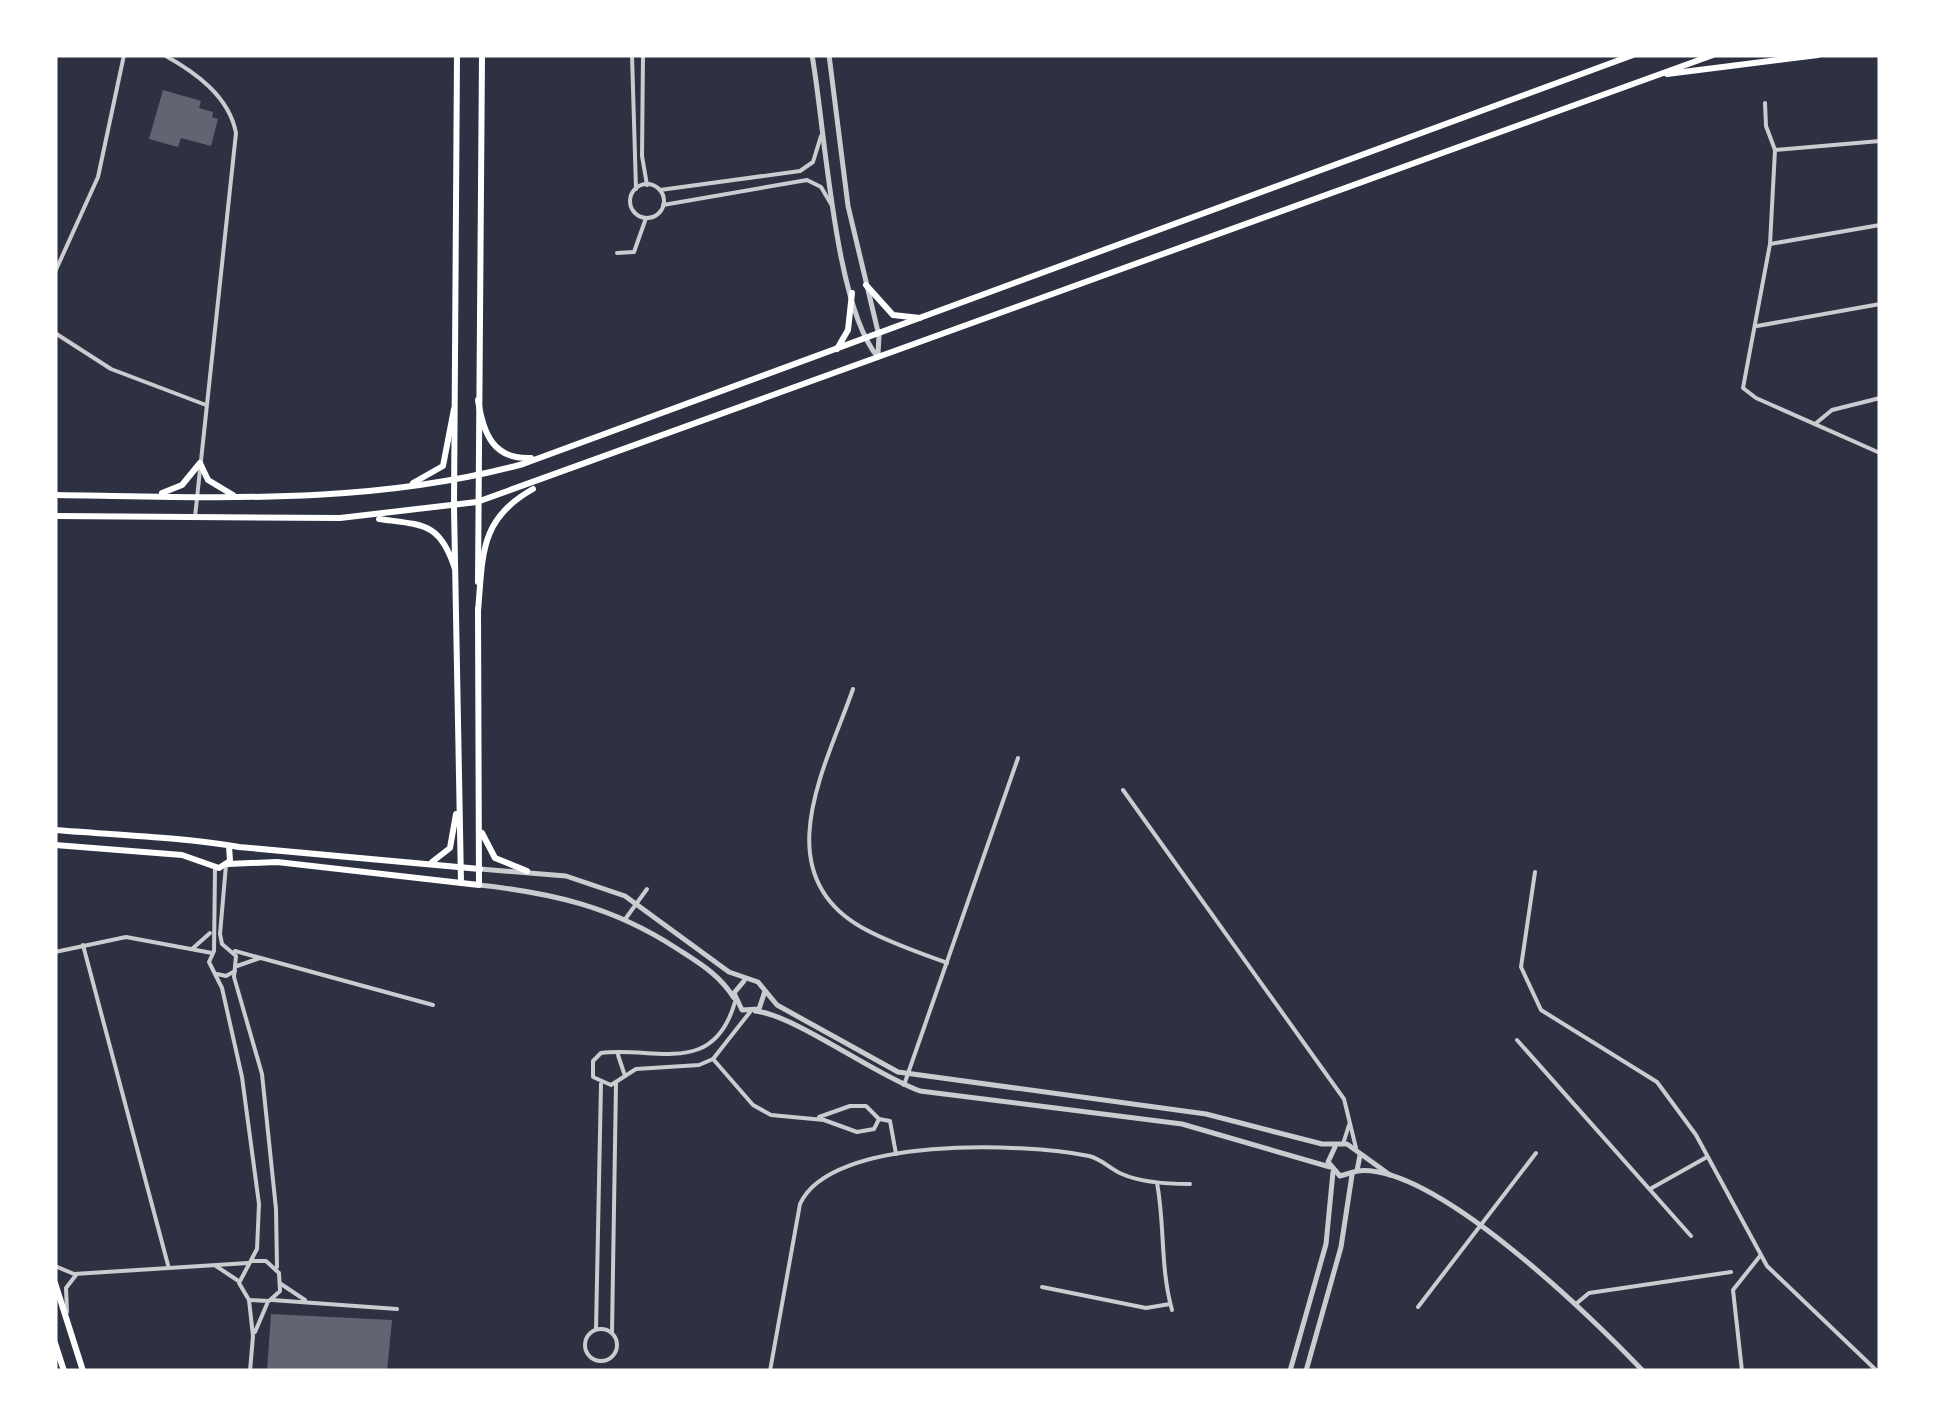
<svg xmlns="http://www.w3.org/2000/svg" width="1935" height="1426" viewBox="0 0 1935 1426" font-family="'Fira Sans',sans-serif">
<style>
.building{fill:#626471}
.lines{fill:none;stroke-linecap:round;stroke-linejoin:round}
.minor{stroke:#caccd0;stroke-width:4}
.tertiary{stroke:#caccd0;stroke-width:5}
.secondary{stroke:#fff;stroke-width:6}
.primary{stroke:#fff;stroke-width:6}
</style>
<rect width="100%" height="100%" fill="#2d3142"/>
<g class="building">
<path d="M163 90 201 101 199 108 213 112 212 117 218 119 211 146 181 138 178 147 149 139Z"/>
<path d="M271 1314 392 1320 387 1371H267Z"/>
</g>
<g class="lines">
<g class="minor">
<path d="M164 55C195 72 229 96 236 133L195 517"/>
<path d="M632 55 636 189"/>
<path d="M643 55 642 156 647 185"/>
<path d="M1765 103 1766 126 1775 150 1770 244 1743 388 1756 398 1880 453"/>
<path d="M1775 150 1880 141"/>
<circle cx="647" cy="201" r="17"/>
<path d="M660 190 800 171 813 162 821 136"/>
<path d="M663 205 807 180 821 187 831 204"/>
<path d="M1770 244 1880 225"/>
<path d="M617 253 634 252 646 218"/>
<path d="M55 272 98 177 124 55"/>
<path d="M1757 326 1880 304"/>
<path d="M55 333 111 369 206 405"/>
<path d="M1815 424 1832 410 1880 398"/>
<path d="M853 689C827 764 765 872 861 927 887 942 918 952 947 963"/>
<path d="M1123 790 1344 1099 1356 1148"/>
<path d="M226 865 220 934 222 944 236 956 234 977 262 1074 276 1209 277 1267"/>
<path d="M215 868 214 951 209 962 222 988 242 1077 259 1204 257 1249 239 1283 249 1300 269 1301 280 1291 279 1273 266 1261H251"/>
<path d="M1535 872 1521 967 1541 1010 1657 1082 1696 1135 1767 1266 1877 1371"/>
<path d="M626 918 647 889"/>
<path d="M83 945 168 1265"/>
<path d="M192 949 210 933"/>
<path d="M235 951 433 1005"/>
<path d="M55 952 126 937 212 953"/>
<path d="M237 966 260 958"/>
<path d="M217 974 226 976 235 971"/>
<path d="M735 1002C713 1078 655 1046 601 1053L593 1061V1077L611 1085 636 1069 699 1065 713 1059 750 1012"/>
<path d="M1517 1040 1691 1236"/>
<path d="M618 1055 624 1073"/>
<path d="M713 1059 753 1105 771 1115 824 1120 857 1132 874 1129 879 1119"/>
<path d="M904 1085 1018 758"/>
<path d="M819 1117 850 1106H866L879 1119 890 1121 896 1154"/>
<path d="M1343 1144 1349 1125"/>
<path d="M1157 1183C1165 1225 1160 1267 1172 1310"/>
<path d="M1650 1189 1707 1157"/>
<path d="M55 1266 74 1274 248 1263"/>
<path d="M216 1266 237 1280"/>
<path d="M281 1284 305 1300"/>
<path d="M1042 1287 1146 1308 1170 1304"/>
<path d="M249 1300 253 1336 250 1371"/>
<path d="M272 1300 397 1309"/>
<path d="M1577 1303 1589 1293 1731 1272"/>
<path d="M1418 1307 1536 1153"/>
<path d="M67 1312 66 1288 76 1275"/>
<circle cx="601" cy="1345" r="16"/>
<path d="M596 1329 601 1084"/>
<path d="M255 1332 267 1304"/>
<path d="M612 1333 616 1083"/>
<path d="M770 1371 800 1204C831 1135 1025 1143 1089 1156 1102 1159 1110 1169 1122 1174 1142 1183 1168 1184 1190 1184"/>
<path d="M1742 1371 1733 1290 1760 1256"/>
</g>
<g class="tertiary">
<path d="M812 55C825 126 834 306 878 357"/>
<path d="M829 55 848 206 879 336 878 354"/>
<path d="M480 869 566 876 625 896 729 972 758 982 777 1005 898 1072 1206 1114 1322 1144H1347L1390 1175"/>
<path d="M479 885C553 893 613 907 676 948 699 963 719 974 734 998"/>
<path d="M744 981 734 993 742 1010 759 1009 765 991"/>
<path d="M755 1011C795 1015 873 1074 920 1091L1182 1124 1330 1167"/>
<path d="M1335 1147 1328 1162 1340 1176 1357 1171 1360 1155"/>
<path d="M1357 1171C1433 1162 1592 1317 1643 1371"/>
<path d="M1290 1371 1326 1244 1333 1172"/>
<path d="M1306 1371 1341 1247 1352 1175"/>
</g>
<g class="secondary">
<path d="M457 55 454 507 461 883"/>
<path d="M478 582 482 55"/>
<path d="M55 830C116 835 181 837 239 847L480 869"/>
<path d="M482 833 495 858 527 871"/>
<path d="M55 845 182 855 219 868 230 861 229 846"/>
<path d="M432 862 450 848 456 814"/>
<path d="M228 864 277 862 479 885 478 609"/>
<path d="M55 1283 83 1371"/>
<path d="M55 1343 64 1371"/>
</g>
<g class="primary">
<path d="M1667 74 1818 55"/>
<path d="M866 285 893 315 920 318"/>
<path d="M837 349 848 330 852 293"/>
<path d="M478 400C483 433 493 460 531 458"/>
<path d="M413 483 443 466 454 409"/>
<path d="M162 493 182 485 200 463 208 480 233 495"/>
<path d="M55 495C212 497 369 506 523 464L1633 55"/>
<path d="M55 516 340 518 477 502 1713 55"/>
<path d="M379 519C423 525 440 522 455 569"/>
<path d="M478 611C483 555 479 519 533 489"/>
</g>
</g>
<rect width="1935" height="1426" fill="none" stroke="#ffffff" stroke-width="115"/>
</svg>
